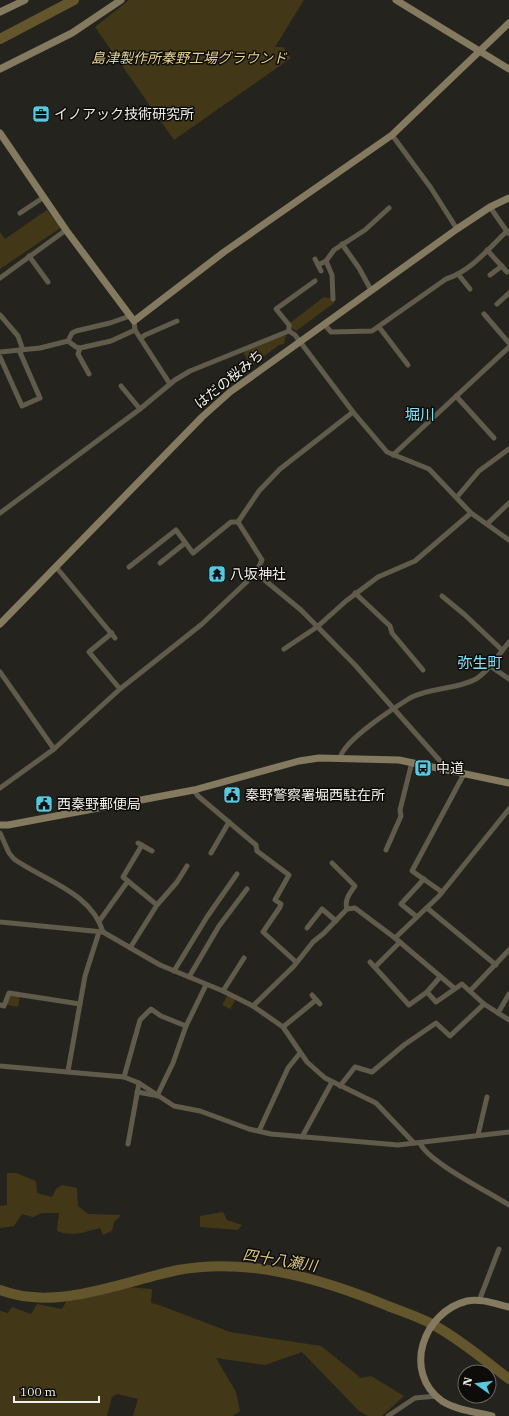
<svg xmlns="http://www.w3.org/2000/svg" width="509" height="1416" viewBox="0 0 509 1416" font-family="'IBM Plex Serif','Noto Sans JP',serif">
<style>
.green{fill:#423818}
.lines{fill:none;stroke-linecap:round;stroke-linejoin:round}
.river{stroke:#63562d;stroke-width:10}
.street{stroke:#605b4a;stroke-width:5}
.secondary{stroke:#837a5f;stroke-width:7}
.labels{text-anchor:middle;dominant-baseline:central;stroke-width:3;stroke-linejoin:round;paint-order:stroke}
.park-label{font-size:14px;font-style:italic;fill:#e7d18d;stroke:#0d0c09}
.poi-label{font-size:14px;fill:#f0efea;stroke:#0d0c09;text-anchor:start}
.street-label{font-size:14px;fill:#f0efea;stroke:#0d0c09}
.neighbourhood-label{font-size:15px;fill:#7de3f9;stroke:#0d0c09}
.water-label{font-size:15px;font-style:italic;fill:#ddc783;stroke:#0d0c09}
</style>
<rect width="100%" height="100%" fill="#25231d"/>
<g class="green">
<path d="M129 0H304L275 47H283L291 58 174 140 95 27Z"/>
<path d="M47 210 60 227 59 229 0 269V232L5 239Z"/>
<path d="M324 297 333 299 334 303 296 331 291 327 290 323Z"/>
<path d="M286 335 284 344 279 345 251 366 249 360H247L243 351Z"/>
<path d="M11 995 20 996 18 1007 8 1005 7 1003Z"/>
<path d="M227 996 233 998 235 1001 230 1009 222 1005Z"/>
<path d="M7 1173H16L36 1181 37 1193 52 1197 56 1189 62 1185 77 1188 78 1206 88 1214 121 1215 114 1222 112 1231 103 1235 100 1228C85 1232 72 1237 57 1231L59 1213H42L33 1217 22 1214 14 1226 0 1228V1206L7 1205Z"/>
<path d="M223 1212 227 1220 242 1225 238 1230 200 1227V1216Z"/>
<path d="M127 1287 152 1289 151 1303 159 1305 230 1332 321 1346 361 1378 371 1376 404 1396 382 1416H368L359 1411 302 1352 265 1365 216 1358 236 1392 240 1411 233 1416H133L138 1399 117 1394 112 1397 107 1416H0V1311L8 1313 12 1307 31 1314 37 1304 62 1309 66 1302 73 1297H91Z"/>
</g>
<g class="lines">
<g class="river">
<path d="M0 39 74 0"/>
<path d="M0 1290C55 1312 124 1281 178 1270 248 1257 323 1279 388 1306 401 1311 416 1316 430 1323 458 1338 483 1359 509 1379"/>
</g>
<g class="street">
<path d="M392 135 431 188 457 229"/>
<path d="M490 207 508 233"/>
<path d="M20 213 44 197"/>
<path d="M342 244 359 268 371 290"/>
<path d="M487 250 507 272"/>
<path d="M29 256 48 282"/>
<path d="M315 259 321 271"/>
<path d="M326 261 332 275 333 299"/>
<path d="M318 265 326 261 334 250 365 230 389 208"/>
<path d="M458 274 470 289"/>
<path d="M490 275 502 266"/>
<path d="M0 278 66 230"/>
<path d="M497 304 509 293"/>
<path d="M484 314 509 343"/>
<path d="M0 315 18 336 23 350"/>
<path d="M134 321 135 330 170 384"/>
<path d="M324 324 331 332 372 331 446 279C471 271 488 249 507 231"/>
<path d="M379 327 408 365"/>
<path d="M289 331V325L276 309 315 281"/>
<path d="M141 338 145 335 177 321"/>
<path d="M68 341 76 347 80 348 111 341 135 330"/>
<path d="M80 348 78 354 89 374"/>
<path d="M0 352 40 348 68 341 72 333 76 331 110 323 130 316"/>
<path d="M0 357 22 406 40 398 19 350"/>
<path d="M121 386 140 409"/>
<path d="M456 396 494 438"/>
<path d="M393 455 509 347"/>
<path d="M457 497 479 471 509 449"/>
<path d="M0 513 140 409 175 380 190 371 289 331 295 335 353 412 387 452 429 469 471 513 509 540"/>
<path d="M487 524 509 503"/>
<path d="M160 563 185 543"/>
<path d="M56 567 115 638"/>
<path d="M129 567 176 530 193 553 231 522H238"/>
<path d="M256 573 301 610 355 665 441 762 444 769"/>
<path d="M355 593 390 626 392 633 423 670"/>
<path d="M442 596 465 615 502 650"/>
<path d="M112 633 89 652 120 689"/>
<path d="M284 649 317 627 346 601 378 577 415 561 471 513"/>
<path d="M490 666 509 679"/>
<path d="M0 672 54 749"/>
<path d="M340 758C344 740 394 708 410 698 430 687 456 690 476 679 489 671 499 654 509 642"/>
<path d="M0 788 54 749 120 689 202 624 256 573 262 560 238 522 259 491 280 469 353 412"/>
<path d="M194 790 198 796 256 845 257 851 289 875 275 900 281 904 280 907 263 932 296 962"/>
<path d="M0 833 9 853 14 859C45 881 91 892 103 932"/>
<path d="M138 843 152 851"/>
<path d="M142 845 123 877 157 905"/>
<path d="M386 850 401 816 400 810 412 762"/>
<path d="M211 853 229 822"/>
<path d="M332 863 355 886C350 893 344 900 347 909"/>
<path d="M442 892 412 871 464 774"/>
<path d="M427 908 496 965"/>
<path d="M417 917 401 904 424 879"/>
<path d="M100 920 128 881"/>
<path d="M0 922 103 932 160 965 223 991 253 1006 283 1027 307 1062 325 1078 376 1103 414 1143"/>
<path d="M307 928 322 909 336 921"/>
<path d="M395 938 439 896 509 809"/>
<path d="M130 948 157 905 177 882 187 866"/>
<path d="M370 962 409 1005 427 992 440 977"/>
<path d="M375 967 400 942"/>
<path d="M174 971 207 917 237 874"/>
<path d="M189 977 219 926 247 889"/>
<path d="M223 991 244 958"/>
<path d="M470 991 509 950"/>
<path d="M427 992 436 1002 462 984 484 1004 509 1020"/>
<path d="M312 995 320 1004"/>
<path d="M0 1005 4 1006 9 993 80 1004"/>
<path d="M253 1006 294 966 313 942 324 933 347 909 355 908 395 938 454 988"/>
<path d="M498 1013 509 994"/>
<path d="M283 1027 316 1000"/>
<path d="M0 1066 124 1077 139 1083 174 1106 200 1111 249 1129 271 1134 398 1145 509 1132"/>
<path d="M68 1071 85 976 99 932"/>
<path d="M124 1077 140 1020 151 1009 161 1016 186 1026"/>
<path d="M340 1086 355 1067 372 1072 404 1045 436 1023 450 1036 484 1004"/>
<path d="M137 1092 154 1095"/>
<path d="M157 1096 173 1063 186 1026 206 985"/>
<path d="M259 1131 288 1068 300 1053"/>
<path d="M478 1135 487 1097"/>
<path d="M302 1137 332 1082"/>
<path d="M420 1143C428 1162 489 1192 509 1205"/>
<path d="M128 1144 139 1083"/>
<path d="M479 1301 499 1249"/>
<path d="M388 1416 415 1398 437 1396"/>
</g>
<g class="secondary">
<path d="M396 0 509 69"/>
<path d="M0 12 25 0"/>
<path d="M0 69 72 33 121 0"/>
<path d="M0 133 66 230 134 321 224 252 392 135 509 23"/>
<path d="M0 624 202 417 230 392 457 229 490 207 509 198"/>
<path d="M0 825H8L194 790 299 761 319 758 399 760 509 783"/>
<path d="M492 1416C476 1412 456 1410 442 1401 402 1372 423 1312 467 1301 480 1298 496 1304 509 1307"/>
</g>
</g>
<defs>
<symbol id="office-square" viewBox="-11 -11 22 22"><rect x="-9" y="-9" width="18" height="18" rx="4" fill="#56c9e1" stroke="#0d0c09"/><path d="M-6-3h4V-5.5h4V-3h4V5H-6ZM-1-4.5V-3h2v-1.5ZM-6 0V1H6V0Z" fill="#111"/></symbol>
<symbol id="temple-square" viewBox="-11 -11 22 22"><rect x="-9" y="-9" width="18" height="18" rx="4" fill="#56c9e1" stroke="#0d0c09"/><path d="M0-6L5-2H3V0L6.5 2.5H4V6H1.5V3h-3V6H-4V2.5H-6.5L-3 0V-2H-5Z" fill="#111"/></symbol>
<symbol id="bus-square" viewBox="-11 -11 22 22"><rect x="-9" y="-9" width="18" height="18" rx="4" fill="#56c9e1" stroke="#0d0c09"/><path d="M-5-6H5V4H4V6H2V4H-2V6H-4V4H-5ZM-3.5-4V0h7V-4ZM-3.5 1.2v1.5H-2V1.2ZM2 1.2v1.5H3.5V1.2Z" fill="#111"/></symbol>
<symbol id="civic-square" viewBox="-11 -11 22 22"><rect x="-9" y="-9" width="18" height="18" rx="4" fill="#56c9e1" stroke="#0d0c09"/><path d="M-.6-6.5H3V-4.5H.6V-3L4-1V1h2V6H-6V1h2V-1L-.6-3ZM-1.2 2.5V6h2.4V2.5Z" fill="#111"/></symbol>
</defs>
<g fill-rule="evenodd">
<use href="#office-square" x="31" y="104" width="20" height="20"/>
<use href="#temple-square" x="207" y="564" width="20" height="20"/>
<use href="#bus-square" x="413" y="758" width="20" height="20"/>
<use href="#civic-square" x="222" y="785" width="20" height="20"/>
<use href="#civic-square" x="34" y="794" width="20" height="20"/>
</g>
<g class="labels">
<g class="park-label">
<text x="189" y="58">島津製作所秦野工場グラウンド</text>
</g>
<g class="poi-label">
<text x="54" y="114">イノアック技術研究所</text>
<text x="230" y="574">八坂神社</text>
<text x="436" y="768">中道</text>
<text x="245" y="795">秦野警察署堀西駐在所</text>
<text x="57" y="804">西秦野郵便局</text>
</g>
<g class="street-label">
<text transform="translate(229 379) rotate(-39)">はだの桜みち</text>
</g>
<g class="neighbourhood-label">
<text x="420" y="414">堀川</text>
<text x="480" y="662">弥生町</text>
</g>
<g class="water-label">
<text transform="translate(280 1260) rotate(9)">四十八瀬川</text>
</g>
</g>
<g transform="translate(477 1384) rotate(284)"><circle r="19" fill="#0d0c09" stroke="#686763"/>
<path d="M0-3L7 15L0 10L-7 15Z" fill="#56c9e1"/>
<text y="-6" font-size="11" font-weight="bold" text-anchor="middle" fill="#f0efea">N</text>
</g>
<path d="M14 1396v6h85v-6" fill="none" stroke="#f0efea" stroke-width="2"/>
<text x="20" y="1396" font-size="12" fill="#f0efea" stroke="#0d0c09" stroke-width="3" paint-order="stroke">100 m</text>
</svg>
